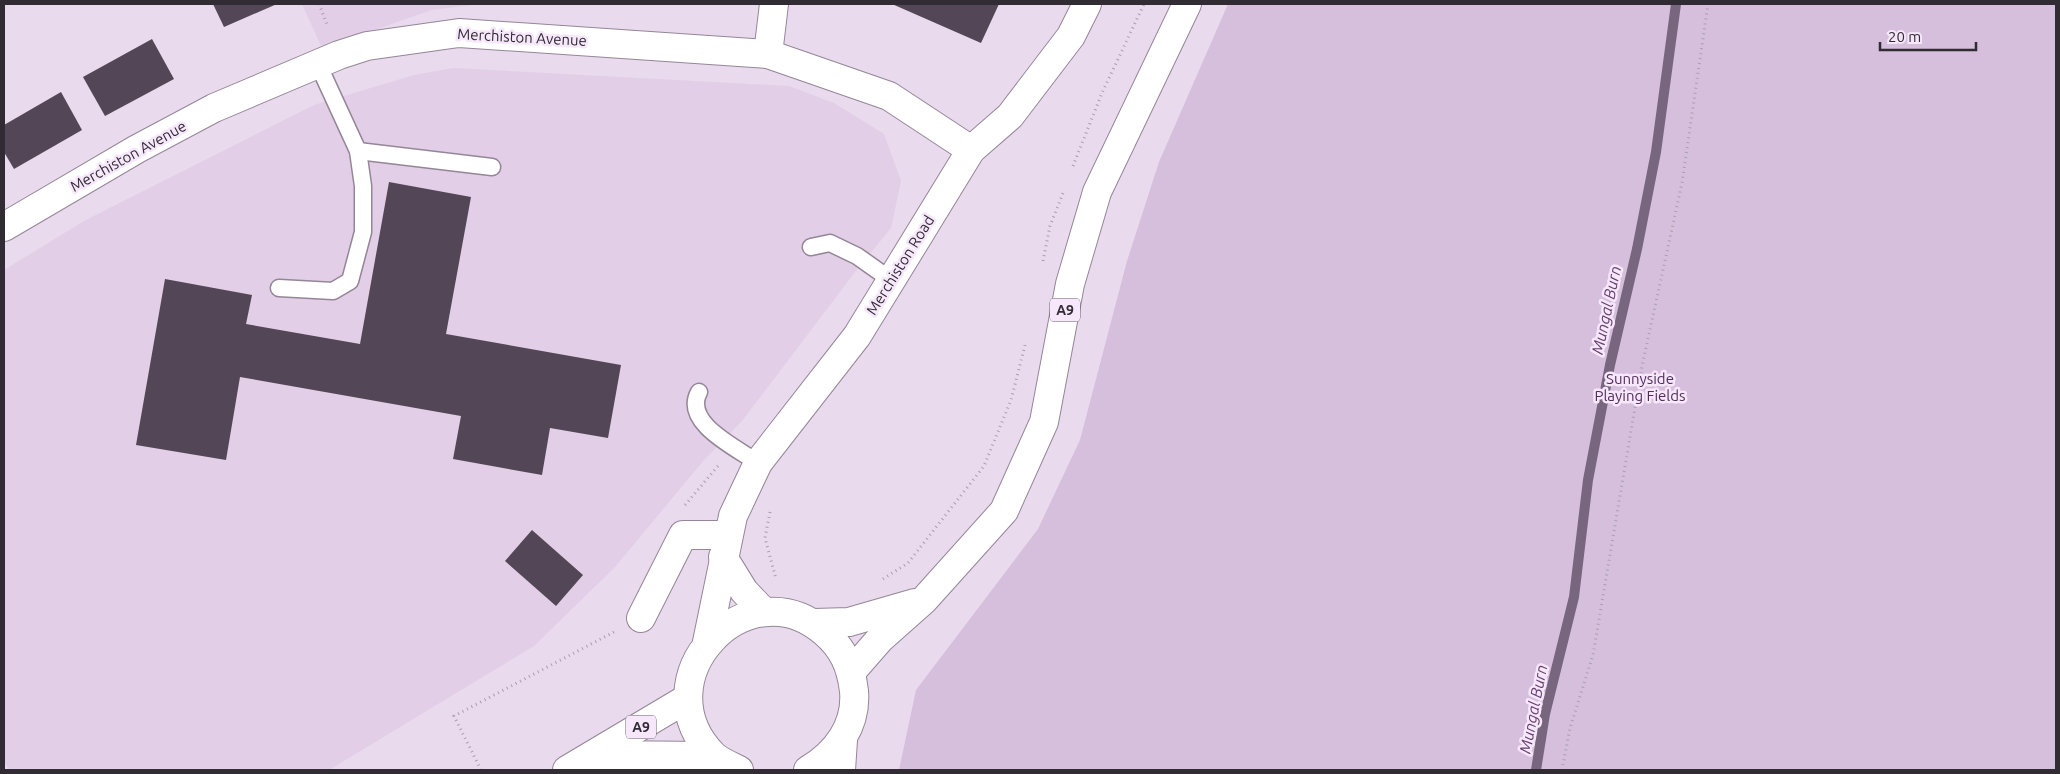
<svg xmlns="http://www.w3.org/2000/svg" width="2060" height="774" viewBox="0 0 2060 774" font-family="Ubuntu,sans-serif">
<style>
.built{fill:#e2cee7}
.green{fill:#d6bedd}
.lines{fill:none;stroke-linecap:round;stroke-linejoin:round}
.stream{stroke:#78657e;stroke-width:10}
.building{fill:#534656}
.lane-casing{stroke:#948697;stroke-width:19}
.street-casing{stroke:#948697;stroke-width:30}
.secondary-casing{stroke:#948697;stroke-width:30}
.primary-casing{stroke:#948697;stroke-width:30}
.path{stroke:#ab9fae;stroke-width:3;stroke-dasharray:1 4;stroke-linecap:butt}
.lane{stroke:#fff;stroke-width:16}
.street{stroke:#fff;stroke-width:28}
.secondary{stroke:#fff;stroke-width:28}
.primary{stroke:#fff;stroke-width:28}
.labels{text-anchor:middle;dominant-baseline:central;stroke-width:5;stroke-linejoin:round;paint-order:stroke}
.shield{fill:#f6e7fa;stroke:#6c636f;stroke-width:1}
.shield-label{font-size:14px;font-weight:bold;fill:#312b33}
.street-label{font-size:15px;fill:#312b33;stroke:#f6e7fa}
.park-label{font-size:15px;fill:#512e5b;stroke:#f6e7fa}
.water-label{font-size:16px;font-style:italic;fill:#66416f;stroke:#f6e7fa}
</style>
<rect width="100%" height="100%" fill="#e9daed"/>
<g class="built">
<path d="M302 4H479L432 10 322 48Z"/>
<path d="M453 68 789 86 834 103 884 134 901 181 891 228 855 272 742 421 704 460 615 567 534 646 329 770H9L4 761V270L84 221 314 105 414 75Z"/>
</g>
<path class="green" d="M1228 4H2056V770H899L916 690 1038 529 1080 440 1127 261 1159 162Z"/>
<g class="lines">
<path class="stream" d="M1536 770 1545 714 1574 597 1588 480 1610 365 1637 249 1656 152 1676 4"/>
</g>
<g class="building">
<path d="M213 4H277L224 27Z"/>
<path d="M892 4H999L981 43Z"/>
<path d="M152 39 174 79 105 116 83 77Z"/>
<path d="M61 92 82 130 14 169 4 152V125Z"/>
<path d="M389 182 471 197 446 334 621 365 608 438 550 428 542 475 453 459 461 416 240 377 226 460 136 445 165 279 252 295 246 324 360 344Z"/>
<path d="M532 530 583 575 556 606 505 561Z"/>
</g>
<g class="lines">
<defs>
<g id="lane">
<path d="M358 151 492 167"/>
<path d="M811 247 830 243 857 256 891 280"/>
<path d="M279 288 333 291 350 281 363 232V186L358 151 318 64"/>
<path d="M699 392C682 423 737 448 758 463"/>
</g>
<g id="street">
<path d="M768 54 774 4"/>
<path d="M4 227 137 149 214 108 339 55 367 46 459 33 768 54 889 96 971 150"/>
<path d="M723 557 744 591 764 612"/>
<path d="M641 618 683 535H728"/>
<path d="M707 642 733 516 758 463 857 336 971 150 1010 116 1071 36 1087 4"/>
</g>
<path id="secondary" d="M841 770 843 740"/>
<g id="primary">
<path d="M814 623 849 622 915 603"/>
<path d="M852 671 880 639 924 600 1004 511 1044 422 1070 284 1097 192 1187 4"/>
<path d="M593 755 713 756"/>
<path d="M567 770 688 698"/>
<path d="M739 770C731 766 719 761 713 755 639 679 747 565 824 632 843 648 851 666 854 691 857 725 837 753 808 770"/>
</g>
</defs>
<use href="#lane" class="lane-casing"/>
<use href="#street" class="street-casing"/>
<use href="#secondary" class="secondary-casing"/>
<use href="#primary" class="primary-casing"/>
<g class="path">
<path d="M319 4 328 27"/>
<path d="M1073 166 1102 93 1144 4"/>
<path d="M1043 261 1050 226 1063 193"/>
<path d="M685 505 718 466"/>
<path d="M770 512 765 538 776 579"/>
<path d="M883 579 908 563 984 466 1011 400 1025 345"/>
<path d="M481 770 454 716 614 632"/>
<path d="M1562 770 1570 728 1593 655 1642 366 1682 183 1708 4"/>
</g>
<use href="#lane" class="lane"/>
<use href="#street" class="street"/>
<use href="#secondary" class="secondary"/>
<use href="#primary" class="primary"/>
</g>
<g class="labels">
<g class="shield">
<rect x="1050" y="298.5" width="30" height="23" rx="4"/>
<rect x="626" y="715.5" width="30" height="23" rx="4"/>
</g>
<g class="shield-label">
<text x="1065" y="310">A9</text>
<text x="641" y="727">A9</text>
</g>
<g class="street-label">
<text transform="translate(522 37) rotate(3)">Merchiston Avenue</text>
<text transform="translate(128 156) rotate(-29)">Merchiston Avenue</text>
<text transform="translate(900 265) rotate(-58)">Merchiston Road</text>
</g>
<g class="park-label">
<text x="1640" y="378">Sunnyside<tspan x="1640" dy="17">Playing Fields</tspan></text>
</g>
<g class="water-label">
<text transform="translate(1606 310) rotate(-78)">Mungal Burn</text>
<text transform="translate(1533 709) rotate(-79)">Mungal Burn</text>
</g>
</g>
<rect width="2060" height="774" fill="none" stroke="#312b33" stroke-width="10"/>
<path d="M1880 42v8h96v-8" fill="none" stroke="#312b33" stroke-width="2.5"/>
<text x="1888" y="42" font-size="15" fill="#312b33" stroke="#f6e7fa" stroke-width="4" paint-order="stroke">20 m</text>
</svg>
